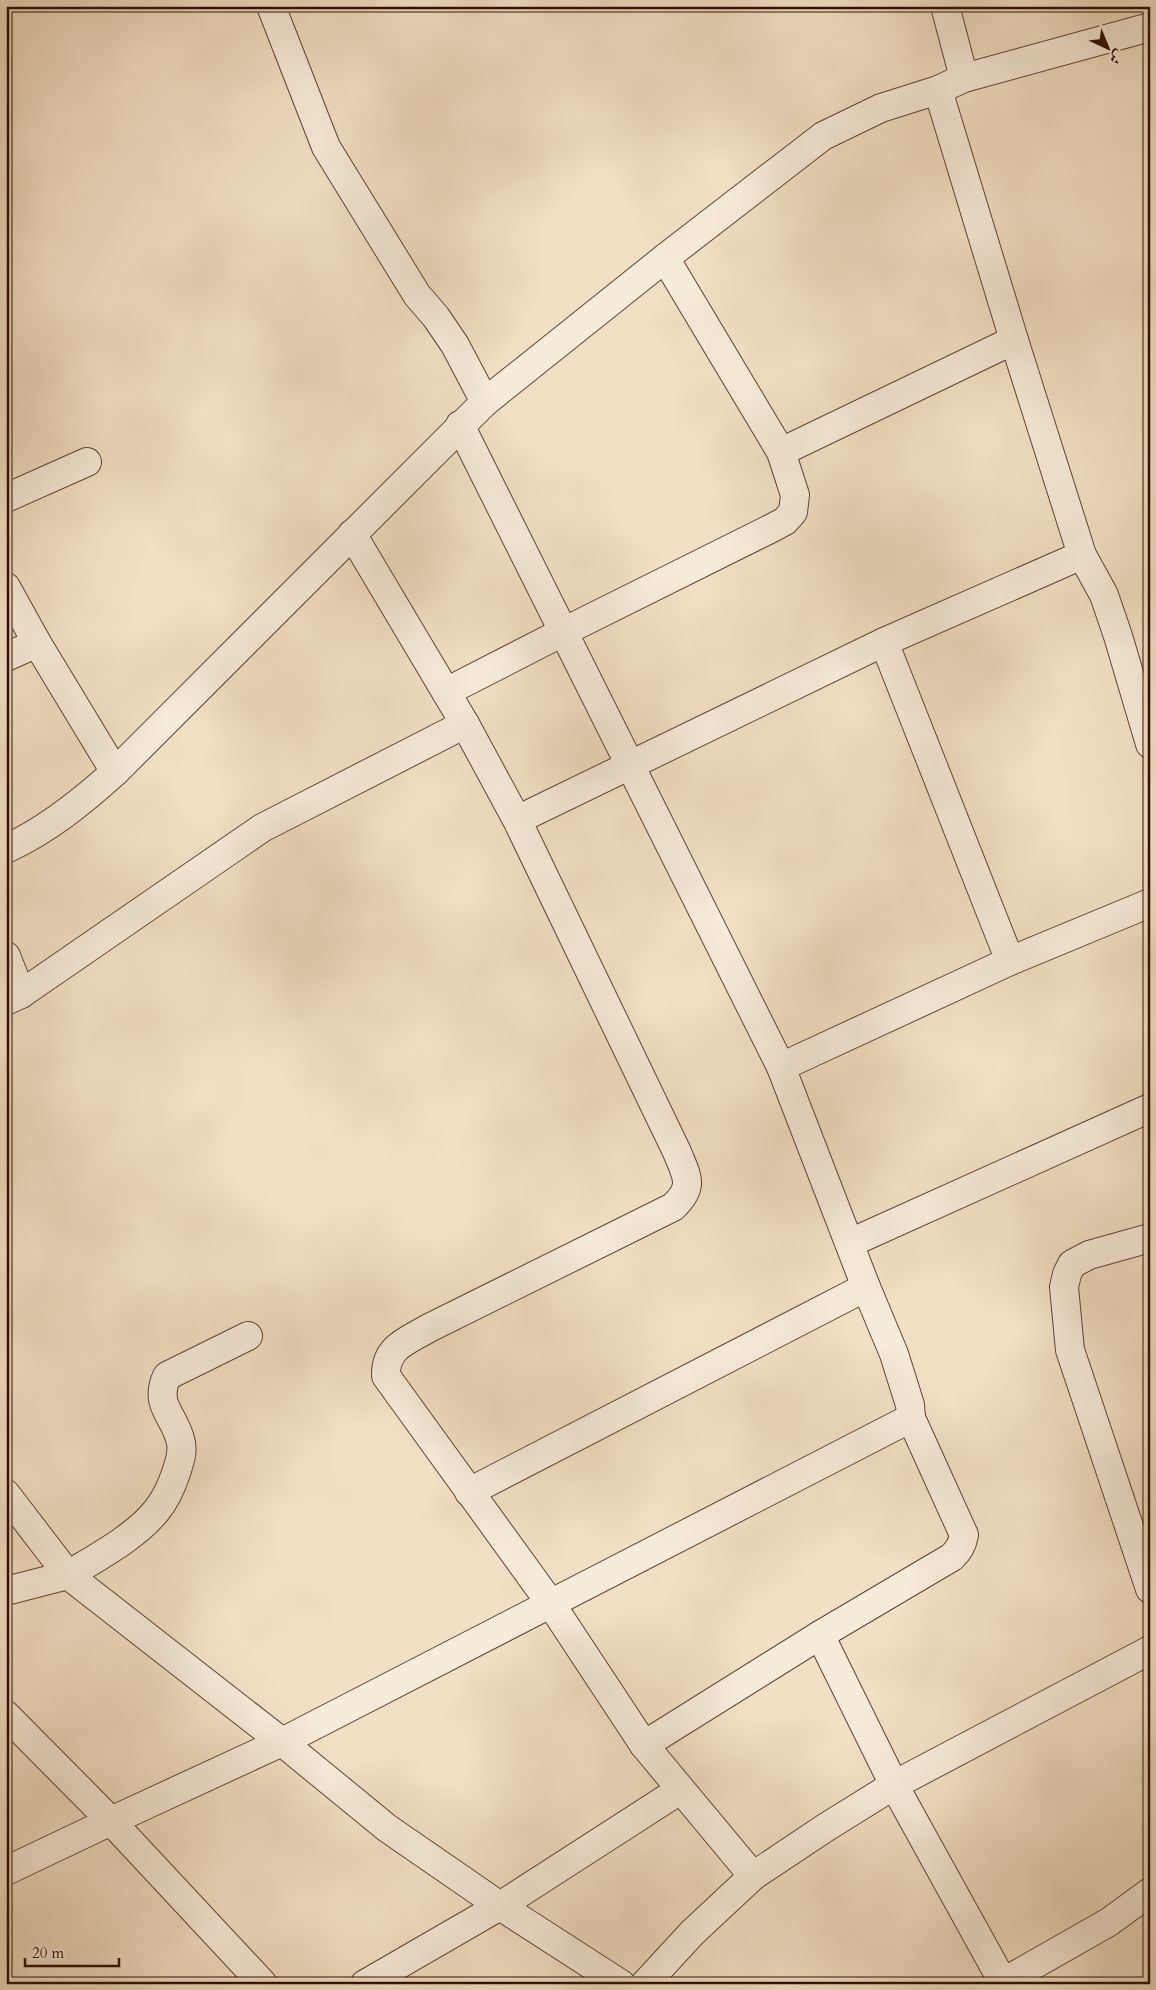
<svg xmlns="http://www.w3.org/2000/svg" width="1156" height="1990" viewBox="0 0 1156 1990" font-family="Cardo,Amiri,serif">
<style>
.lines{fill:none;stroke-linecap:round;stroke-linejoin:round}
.minor-casing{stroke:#5e4332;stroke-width:30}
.minor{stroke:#f7ebd9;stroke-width:28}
</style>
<rect width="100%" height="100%" fill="#f2e0c4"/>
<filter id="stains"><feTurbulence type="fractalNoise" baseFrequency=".004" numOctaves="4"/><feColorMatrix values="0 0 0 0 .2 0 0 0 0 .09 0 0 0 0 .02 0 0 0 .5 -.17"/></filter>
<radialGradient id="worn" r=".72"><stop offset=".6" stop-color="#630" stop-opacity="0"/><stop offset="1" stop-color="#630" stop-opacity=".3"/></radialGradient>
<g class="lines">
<defs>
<g id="minor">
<path d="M271 6 326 147 417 295 436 317 455 345 485 402"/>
<path d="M945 6 964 78"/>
<path d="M938 90 1014 340 1082 555 1104 595 1118 636 1150 744"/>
<path d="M781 452 1014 340"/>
<path d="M6 498 87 462"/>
<path d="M352 534 465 724 517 820 677 1152C687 1177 695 1186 673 1207L429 1328C407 1341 385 1347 386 1376L551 1604 644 1745 753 1876"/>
<path d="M6 587 37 643 115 772"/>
<path d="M884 642 1010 961"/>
<path d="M6 657 37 643"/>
<path d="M446 692 563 632 772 528 785 521 793 512 795 495 781 452 665 258"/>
<path d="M517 820 884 642 1082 555"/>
<path d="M6 849C47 830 82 802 115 772L485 402 665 258 823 136 881 108 938 90 964 78 1150 27"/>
<path d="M6 956 21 994"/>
<path d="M6 1001 21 994 262 828 465 724"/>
<path d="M781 1067 1010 961 1150 903"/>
<path d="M1150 1238 1089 1255 1072 1264 1067 1274 1064 1287 1070 1350 1150 1589"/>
<path d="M850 1243 1150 1108"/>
<path d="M469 1492 866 1287"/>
<path d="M6 1494 68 1575C96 1558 137 1536 157 1510 165 1500 172 1485 176 1473 179 1463 183 1454 181 1443 176 1416 153 1406 167 1376L248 1336"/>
<path d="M6 1591 68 1575 282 1742 387 1828 500 1906 621 1984"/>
<path d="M820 1635 894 1785 1004 1984"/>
<path d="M6 1715 111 1821 263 1984"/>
<path d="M644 1745 820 1635 952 1557C959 1550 962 1545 964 1535L911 1418"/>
<path d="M6 1871 111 1821 282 1742 911 1418 910 1405 894 1354 866 1287 781 1067 460 425"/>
<path d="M365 1984 500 1906 680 1790"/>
<path d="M645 1984 692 1933 753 1876 825 1828 894 1785 1150 1650"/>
<path d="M1000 1984 1109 1922 1150 1892"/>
</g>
</defs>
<use href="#minor" class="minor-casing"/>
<use href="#minor" class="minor"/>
</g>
<rect width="1156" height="1990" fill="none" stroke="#f2e0c4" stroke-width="25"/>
<rect x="8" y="8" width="1141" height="1975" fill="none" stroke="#2c0f02" stroke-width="2.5"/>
<rect x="12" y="12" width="1131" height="1965" fill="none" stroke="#2c0f02"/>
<g transform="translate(1108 48) rotate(136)" stroke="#f7ebd9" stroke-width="4" paint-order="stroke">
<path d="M0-4L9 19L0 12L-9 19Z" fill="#2c0f02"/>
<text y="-8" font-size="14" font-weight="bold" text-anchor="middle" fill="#2c0f02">ش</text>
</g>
<path d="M25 1958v8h94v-8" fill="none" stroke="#2c0f02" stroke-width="2.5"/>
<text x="32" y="1958" font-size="15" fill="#2c0f02" stroke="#f7ebd9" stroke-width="4" paint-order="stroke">20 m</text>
<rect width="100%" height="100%" filter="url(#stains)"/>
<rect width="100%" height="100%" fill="url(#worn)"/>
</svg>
